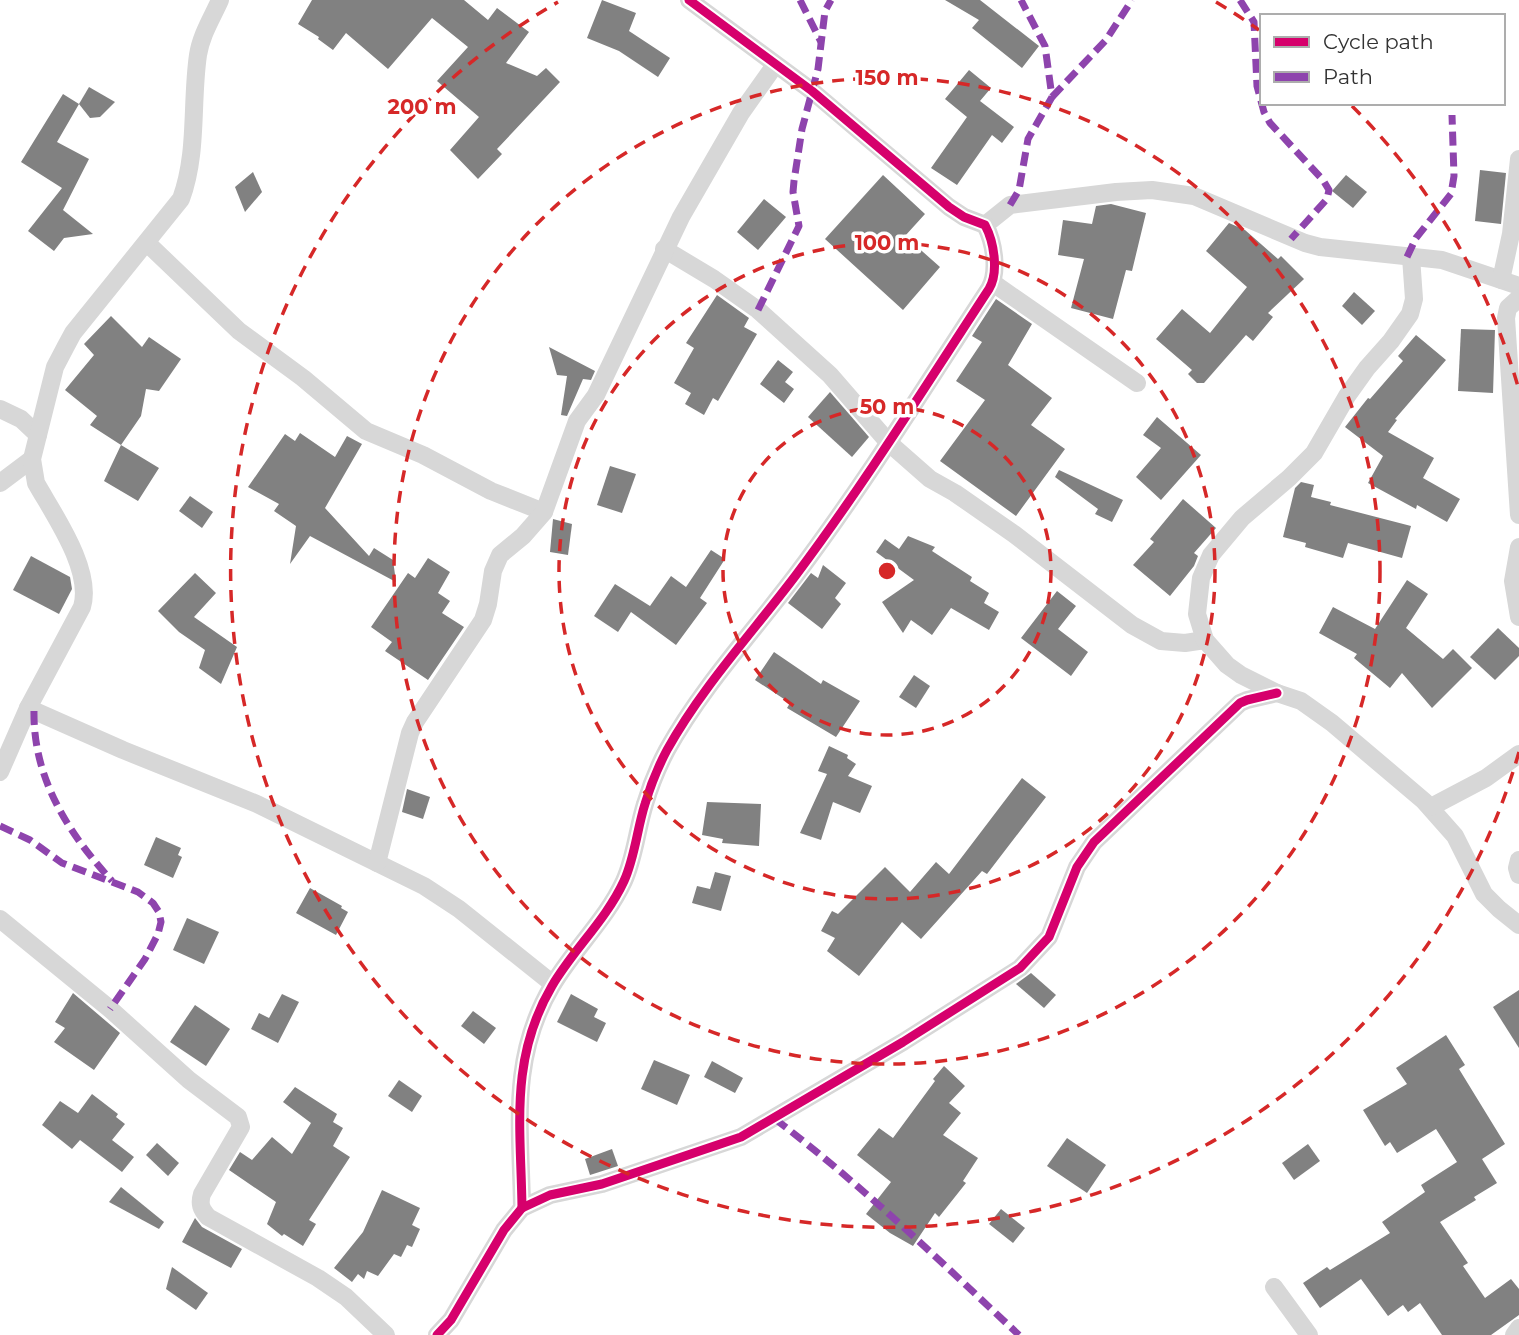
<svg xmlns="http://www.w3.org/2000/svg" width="1519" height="1335" viewBox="0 0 1519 1335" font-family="Montserrat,sans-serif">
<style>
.building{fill:#818181}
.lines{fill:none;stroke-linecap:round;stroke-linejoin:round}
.street{stroke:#d7d7d7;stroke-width:18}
.quiet{stroke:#8e44ad;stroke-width:7;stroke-dasharray:14 7;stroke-linecap:butt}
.cycleway-casing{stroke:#fff;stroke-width:13}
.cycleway{stroke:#d6006c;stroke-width:9}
.ring{fill:none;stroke:#d62828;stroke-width:3.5;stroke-dasharray:12 9}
.centre{fill:#d62828;stroke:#fff;stroke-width:3.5}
.ring-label{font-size:21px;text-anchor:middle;font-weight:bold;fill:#d62828;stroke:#fff;stroke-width:7;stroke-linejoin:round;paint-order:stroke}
</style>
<rect width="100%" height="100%" fill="#fff"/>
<g class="building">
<path d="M312 0H464L488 20 497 8 529 32 506 63 537 76 546 68 560 82 497 149 502 154 478 179 450 150 479 117 437 81 468 47 432 18 388 69 346 33 333 50 318 39 319 37 298 24Z"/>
<path d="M602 0 636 13 629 31 670 58 658 77 619 51 587 38Z"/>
<path d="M945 0H980L1039 46 1022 68 972 28 979 20Z"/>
<path d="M969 70 991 88 980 101 1014 127 1002 143 992 135 957 185 931 168 967 117 945 99Z"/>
<path d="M89 87 115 102 100 117 90 118 79 104Z"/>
<path d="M63 94 79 104 57 142 89 159 63 210 93 234 64 238 54 251 28 231 62 188 21 162Z"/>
<path d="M1480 170 1506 173 1501 224 1475 221Z"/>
<path d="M253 172 262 192 245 212 235 187Z"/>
<path d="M883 175 925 214 905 236 940 267 903 310 825 239Z"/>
<path d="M1346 175 1367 192 1353 208 1332 191Z"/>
<path d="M764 199 786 217 758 250 737 232Z"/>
<path d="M1111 204 1146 213 1132 271 1126 270 1113 319 1071 308 1084 259 1058 255 1063 220 1092 224 1096 206Z"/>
<path d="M1229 223 1245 230 1278 259 1281 256 1304 279 1268 313 1273 317 1253 341 1246 335 1204 383H1197L1188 374 1192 370 1156 339 1182 309 1210 333 1247 287 1206 251Z"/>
<path d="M1354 292 1375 311 1362 325 1342 306Z"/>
<path d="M717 295 749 318 744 327 757 334 718 401 713 398 704 415 685 404 691 393 674 383 694 348 686 343Z"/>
<path d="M996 299 1032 324 1008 365 1052 398 1031 425 1065 449 1016 516 940 461 985 400 956 381 982 342 972 336Z"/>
<path d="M111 316 142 347 149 337 181 359 159 391 146 389 141 416 121 445 159 468 138 501 104 481 121 445 90 425 97 416 65 390 94 355 84 344Z"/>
<path d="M1461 329 1495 330 1493 393 1458 391Z"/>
<path d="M1416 335 1446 360 1395 419 1397 420 1388 432 1434 458 1423 478 1460 499 1447 522 1417 505 1416 509 1368 483 1383 456 1345 427 1368 398 1370 399 1403 361 1398 356Z"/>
<path d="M549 347 595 371 591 380 583 379 567 416 561 415 567 376 557 375Z"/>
<path d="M778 360 793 372 785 382 794 389 784 403 760 384Z"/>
<path d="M830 392 869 437 852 457 808 417Z"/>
<path d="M1157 417 1201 455 1161 500 1136 477 1161 448 1143 435Z"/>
<path d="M300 433 335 457 347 436 362 444 325 508 369 556 374 548 393 560 396 582 310 536 290 564 296 526 274 511 279 504 248 487 285 434 295 441Z"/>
<path d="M610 466 636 474 622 513 597 505Z"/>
<path d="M1059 470 1123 500 1112 522 1095 514 1098 509 1055 477Z"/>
<path d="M1301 482 1314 485 1311 497 1331 502 1330 505 1411 526 1402 558 1348 543 1343 558 1305 547 1306 543 1283 537 1295 488Z"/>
<path d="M190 496 213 512 202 528 179 511Z"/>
<path d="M1183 499 1216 528 1194 553 1198 556 1194 566 1170 596 1133 565 1154 542 1150 539Z"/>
<path d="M553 519 572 524 568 555 550 552Z"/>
<path d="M908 536 935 547 932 551 972 577 970 581 989 593 984 603 999 612 989 630 951 608 932 635 911 620 903 633 882 602 914 580 876 552 885 539 899 549Z"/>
<path d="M711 550 725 559 700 598 707 603 676 645 631 612 618 632 594 616 615 584 650 606 671 576 686 587Z"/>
<path d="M31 556 70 577 72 589 59 614 13 590Z"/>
<path d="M428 558 450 572 438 593 450 601 442 613 464 627 428 680 385 651 392 642 371 627 408 573 415 578Z"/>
<path d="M823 565 846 583 835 598 841 604 822 629 788 603 811 573 818 578Z"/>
<path d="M195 573 216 593 194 617 237 647 221 684 199 668 205 650 179 632 158 611Z"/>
<path d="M1407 580 1428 594 1406 628 1443 659 1453 649 1472 668 1432 708 1402 673 1390 688 1354 658 1357 654 1319 633 1333 607 1375 629Z"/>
<path d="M1057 591 1076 606 1058 629 1088 652 1071 676 1021 638Z"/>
<path d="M1498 628 1519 648V656L1495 680 1470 657Z"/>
<path d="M774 652 821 684 823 680 860 701 836 737 787 708 790 703 755 680Z"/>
<path d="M914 675 930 686 916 708 899 697Z"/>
<path d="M829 746 848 755 847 758 856 764 848 776 872 786 860 813 833 802 821 840 800 833 827 774 818 771Z"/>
<path d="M1022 778 1046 797 987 874 982 871 921 939 902 922 859 976 827 951 835 938 821 931 832 911 838 914 885 867 910 892 936 862 949 874Z"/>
<path d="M407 789 430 797 423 819 402 812Z"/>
<path d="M707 802 761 804 759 846 722 843 723 839 702 835Z"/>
<path d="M156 837 181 848 178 855 182 857 173 878 144 865Z"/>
<path d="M715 872 731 876 721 911 692 903 697 886 710 889Z"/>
<path d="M310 888 342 906 341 908 348 912 336 935 296 913Z"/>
<path d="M187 918 219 932 204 964 173 950Z"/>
<path d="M1031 973 1056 995 1044 1008 1016 984Z"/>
<path d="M1519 990V1048L1493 1007Z"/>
<path d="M73 993 120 1033 94 1070 54 1042 65 1028 55 1022Z"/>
<path d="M282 994 299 1002 278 1043 251 1029 259 1013 269 1018Z"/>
<path d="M571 994 598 1009 594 1017 606 1023 597 1042 557 1022Z"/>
<path d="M195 1005 230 1029 206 1066 170 1042Z"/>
<path d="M473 1011 496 1028 484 1044 461 1026Z"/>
<path d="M1446 1035 1465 1065 1459 1069 1505 1144 1482 1159 1497 1183 1474 1197 1476 1200 1440 1222 1468 1263 1463 1266 1485 1298 1511 1279 1519 1289V1315L1491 1335H1442L1420 1303 1408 1312 1403 1305 1388 1316 1361 1279 1320 1308 1303 1283 1327 1267 1330 1270 1390 1233 1382 1222 1425 1192 1421 1185 1457 1162 1436 1129 1397 1153 1390 1142 1385 1146 1363 1110 1407 1084 1396 1068Z"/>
<path d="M654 1060 690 1075 677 1105 641 1089Z"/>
<path d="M712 1061 743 1078 735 1093 704 1077Z"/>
<path d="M944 1066 965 1086 949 1103 961 1113 943 1135 978 1158 963 1181 966 1183 939 1217 935 1213 913 1246 890 1233 866 1214 891 1182 857 1155 879 1128 893 1138 935 1081 933 1079Z"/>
<path d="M399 1080 422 1096 412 1112 388 1096Z"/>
<path d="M295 1087 337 1114 333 1122 343 1128 333 1146 350 1157 309 1220 316 1224 303 1246 284 1234 282 1236 267 1224 276 1202 229 1170 240 1152 252 1160 272 1137 292 1154 311 1123 283 1102Z"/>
<path d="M92 1094 118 1114 116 1117 125 1124 112 1140 134 1157 122 1172 80 1140 72 1149 42 1125 60 1101 78 1113Z"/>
<path d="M1067 1138 1106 1165 1087 1193 1047 1166Z"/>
<path d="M157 1143 179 1163 168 1176 146 1155Z"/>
<path d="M1308 1144 1320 1161 1294 1180 1282 1163Z"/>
<path d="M612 1149 618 1166 590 1175 585 1159Z"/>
<path d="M121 1187 164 1222 159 1229 109 1202Z"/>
<path d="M382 1190 420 1208 412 1225 420 1229 412 1247 407 1245 401 1257 394 1254 378 1276 367 1271 364 1279 358 1274 352 1282 334 1268 363 1232Z"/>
<path d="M1001 1209 1025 1228 1013 1243 989 1224Z"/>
<path d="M195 1218 202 1227 242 1249 231 1268 182 1242Z"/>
<path d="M172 1267 208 1293 196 1310 166 1289Z"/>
</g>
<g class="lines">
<g class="street">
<path d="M985 225 1010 205 1116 192 1152 190 1194 196 1305 243 1320 247 1442 260 1519 286"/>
<path d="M147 243 239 331 303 378 366 431 423 455 491 491 544 512"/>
<path d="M664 249 714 279 758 310 830 375 889 443 930 479 955 493 1014 534 1132 625 1161 641 1185 643 1205 640"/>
<path d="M1411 257 1414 299 1410 314 1391 341 1367 368 1347 396 1314 453 1289 478 1242 518 1211 555 1201 578 1197 614 1205 640 1227 665 1241 675 1277 693 1301 701 1332 723 1424 801 1455 836 1484 894 1499 909 1519 925"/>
<path d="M1501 280 1511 234 1519 159"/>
<path d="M993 283 1137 383"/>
<path d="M1519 298 1508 308 1506 318 1519 515"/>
<path d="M0 409 21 419 38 435"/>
<path d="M0 483 32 459"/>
<path d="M1519 547 1513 581 1519 617"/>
<path d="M28 708 123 750 257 804 424 886 459 909 553 984"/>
<path d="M0 772 28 708 82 607C93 570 54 515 36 483L32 459 55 367 66 346 73 333 181 199C198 153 191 103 198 55 201 35 212 18 220 0"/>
<path d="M1431 807 1486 778 1519 754"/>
<path d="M1519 860 1517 868 1519 875"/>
<path d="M377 863 410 733 415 722 483 620 488 604 493 571 500 555 523 536 544 512 577 421 596 395 681 217 741 113 775 65"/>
<path d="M0 919 110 1009 189 1080 238 1117 241 1127 202 1194C199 1204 201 1209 208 1217L318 1278 346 1297 386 1335"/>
<path d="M522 1208C521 1128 509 1059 552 986 573 950 606 920 624 881 635 857 637 829 645 804 650 787 658 767 667 750 702 687 753 632 796 575 865 483 926 385 989 289 999 272 994 242 985 225L964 217 949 207 812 91 689 0"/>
<path d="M1274 1287 1309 1335"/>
<path d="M437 1335 451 1320 504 1230 522 1208 550 1195 602 1184 741 1137 903 1042 1020 968 1049 937 1077 867 1094 842 1240 703 1247 700 1277 693"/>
<path d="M1514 1335 1519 1328"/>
</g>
<g class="quiet">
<path d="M800 0 821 42"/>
<path d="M1240 0 1254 22 1257 86 1264 112 1270 123 1323 180 1329 190 1327 199 1291 239"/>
<path d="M1052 97 1106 40 1132 0"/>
<path d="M1010 205 1019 190 1028 139 1052 97 1045 46 1021 0"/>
<path d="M1407 257 1416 238 1451 194 1454 176 1452 115"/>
<path d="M758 310 799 226 793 192 794 181 802 129 818 69 825 11 831 0"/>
<path d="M34 711C33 778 68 833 112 881"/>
<path d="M0 826 30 840 62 863 138 892 153 903 159 912 161 922 158 934 145 959 110 1009"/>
<path d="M775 1119C863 1186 939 1260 1019 1335"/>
</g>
<defs>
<g id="cycleway">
<path d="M522 1208C521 1128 509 1059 552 986 573 950 606 920 624 881 635 857 637 829 645 804 650 787 658 767 667 750 702 687 753 632 796 575 865 483 926 385 989 289 999 272 994 242 985 225L964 217 949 207 812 91 689 0"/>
<path d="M437 1335 451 1320 504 1230 522 1208 550 1195 602 1184 741 1137 903 1042 1020 968 1049 937 1077 867 1094 842 1240 703 1247 700 1277 693"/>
</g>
</defs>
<use href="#cycleway" class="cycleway-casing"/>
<use href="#cycleway" class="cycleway"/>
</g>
<g class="ring">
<circle cx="887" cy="571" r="164"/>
<circle cx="887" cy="571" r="328"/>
<circle cx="887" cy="571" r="493"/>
<path d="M1519 752A657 657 0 1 1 558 2M1216 2A657 657 0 0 1 1259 30M1352 106A657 657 0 0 1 1519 390"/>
</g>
<circle cx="887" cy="571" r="10" class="centre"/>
<g class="ring-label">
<text x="887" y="85">150 m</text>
<text x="422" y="114">200 m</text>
<text x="887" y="250">100 m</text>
<text x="887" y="414">50 m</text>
</g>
<rect x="1260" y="14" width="245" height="91" fill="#ffffff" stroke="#adadad" stroke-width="2"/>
<rect x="1274" y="37" width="35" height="10" fill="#d6006c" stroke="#adadad" stroke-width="2"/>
<text x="1323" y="49" font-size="21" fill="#333333">Cycle path</text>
<rect x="1274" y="72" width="35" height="10" fill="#8e44ad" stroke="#adadad" stroke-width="2"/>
<text x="1323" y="84" font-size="21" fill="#333333">Path</text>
</svg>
